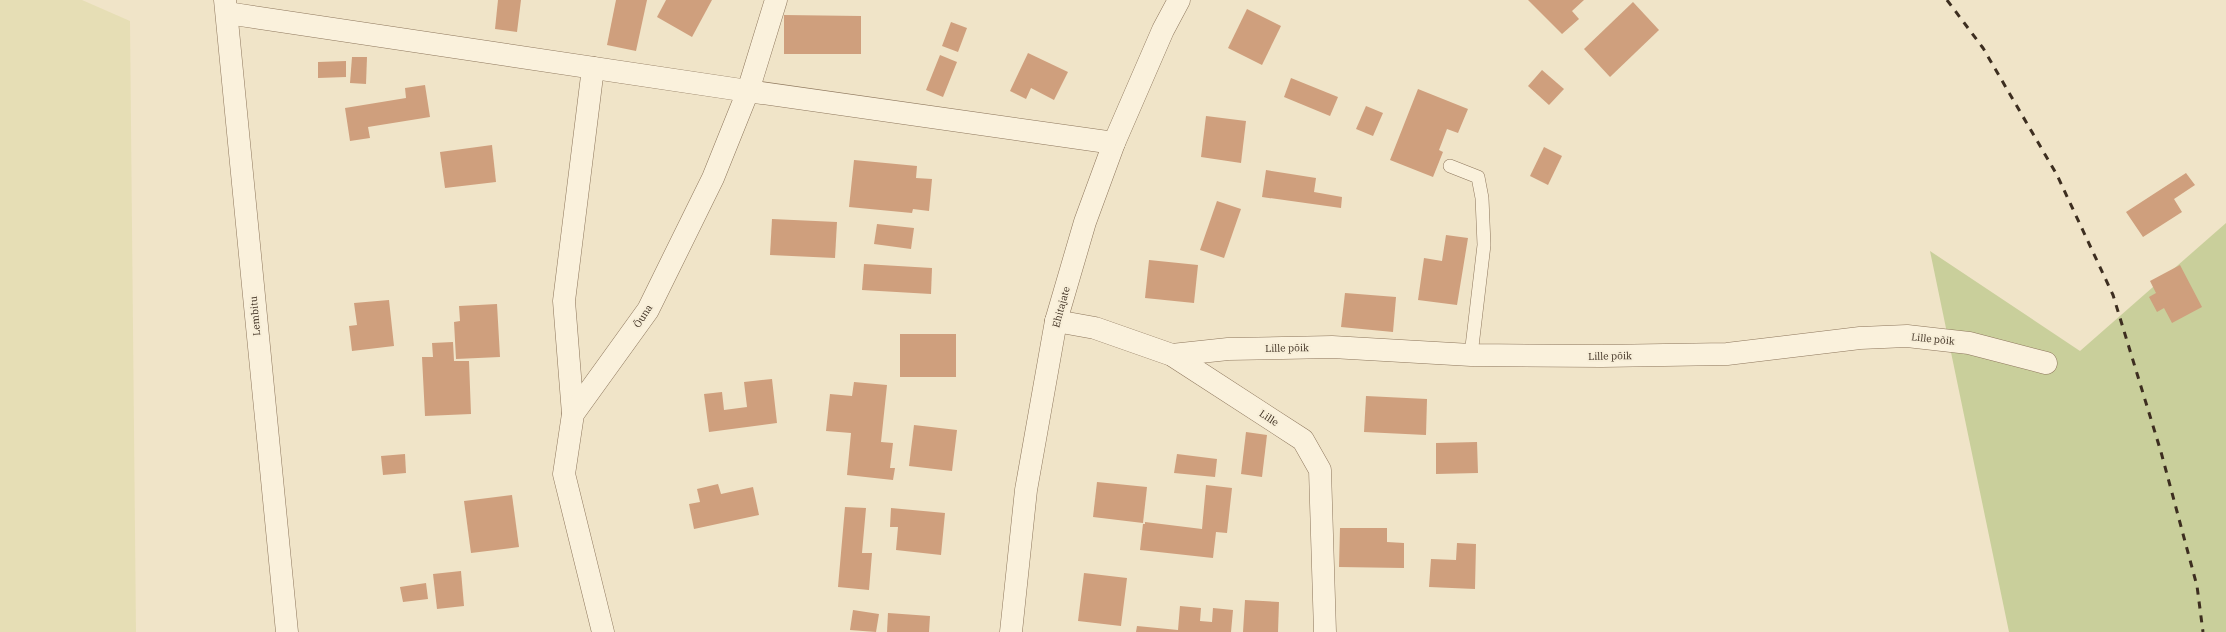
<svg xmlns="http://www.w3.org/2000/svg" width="2226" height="632" viewBox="0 0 2226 632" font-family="'IBM Plex Serif',serif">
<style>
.farmland{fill:#e6deb5}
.green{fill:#c9cf9b}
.building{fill:#cf9f7d}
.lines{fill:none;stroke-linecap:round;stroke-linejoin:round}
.service-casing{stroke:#8d765c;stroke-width:14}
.minor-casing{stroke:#8d765c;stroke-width:23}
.tertiary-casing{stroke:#8d765c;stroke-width:23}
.service{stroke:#faf1dc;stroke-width:13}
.minor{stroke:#faf1dc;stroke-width:22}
.tertiary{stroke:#faf1dc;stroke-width:22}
.rail{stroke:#3d2e20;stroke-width:3;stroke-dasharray:7 7;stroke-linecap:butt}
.labels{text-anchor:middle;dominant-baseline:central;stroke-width:4;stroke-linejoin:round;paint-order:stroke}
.street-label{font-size:10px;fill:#3d2e20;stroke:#f7eed8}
</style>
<rect width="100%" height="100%" fill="#f0e4c8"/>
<path class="farmland" d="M0 0H82L130 21 136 632H0Z"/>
<path class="green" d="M2226 223V632H2009L1930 251 2080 351Z"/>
<g class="building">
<path d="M498 0H521L517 32 495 29Z"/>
<path d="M616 0H647L636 51 607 45Z"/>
<path d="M666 0H712L692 37 657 17Z"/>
<path d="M1528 0H1584L1572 11 1579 19 1562 34Z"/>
<path d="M1633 2 1659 30 1610 77 1584 49Z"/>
<path d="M1247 9 1281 26 1262 65 1228 48Z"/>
<path d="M784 15 861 16V54H784Z"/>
<path d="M951 22 967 28 958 52 942 46Z"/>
<path d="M1028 53 1068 72 1054 100 1031 88 1026 99 1010 91Z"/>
<path d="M940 55 957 62 943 97 926 90Z"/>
<path d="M352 57H367L366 84 350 83Z"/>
<path d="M346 61V77L318 78V62Z"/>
<path d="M1542 70 1564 89 1549 105 1528 86Z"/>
<path d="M1291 78 1338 97 1330 116 1284 97Z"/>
<path d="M425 85 430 117 368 127 370 138 350 141 345 108 406 98 405 88Z"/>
<path d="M1418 89 1468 109 1458 133 1447 129 1439 150 1443 152 1433 177 1390 160Z"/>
<path d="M1366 106 1383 113 1373 136 1356 129Z"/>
<path d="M1206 116 1246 121 1241 163 1201 157Z"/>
<path d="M492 145 496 182 445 188 440 152Z"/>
<path d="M1544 147 1562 156 1548 185 1530 176Z"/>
<path d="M854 160 917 166 916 178 932 179 929 211 913 209 912 213 849 207Z"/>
<path d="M1266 170 1316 178 1314 192 1342 197 1341 208 1262 197Z"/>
<path d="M2186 173 2195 185 2174 199 2182 212 2143 237 2126 212Z"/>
<path d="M1217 201 1241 209 1224 258 1200 250Z"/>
<path d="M772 219 837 222 835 258 770 255Z"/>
<path d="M877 224 914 228 911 249 874 244Z"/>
<path d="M1446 235 1468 238 1457 305 1418 300 1424 258 1442 261Z"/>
<path d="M1149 260 1198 265 1194 303 1145 298Z"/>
<path d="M864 264 932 268 931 294 862 290Z"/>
<path d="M2180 265 2202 307 2172 323 2164 308 2157 312 2149 297 2156 293 2150 281Z"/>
<path d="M1345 293 1396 297 1393 332 1341 327Z"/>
<path d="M389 300 394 346 352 351 349 326 357 325 354 303Z"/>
<path d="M497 304 500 357 456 359 454 322 460 321 459 306Z"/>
<rect x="900" y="334" width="56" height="43"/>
<path d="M453 342 454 361H469L471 414 425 416 422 357H433L432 343Z"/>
<path d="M772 379 777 423 709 432 704 394 722 392 724 410 747 407 744 382Z"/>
<path d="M854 382 887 385 881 442 893 443 890 468H895L893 480 847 475 851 433 826 431 830 394 852 396Z"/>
<path d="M1366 396 1427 399 1426 435 1364 432Z"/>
<path d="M914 425 957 430 952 471 909 466Z"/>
<path d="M1246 432 1267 435 1262 477 1241 474Z"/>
<path d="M1477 442 1478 473 1436 474V443Z"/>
<path d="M405 454 406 473 383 475 381 456Z"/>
<path d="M1177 454 1217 459 1215 477 1174 473Z"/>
<path d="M1097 482 1147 487 1143 523 1093 517Z"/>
<path d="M718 484 721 494 753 487 759 515 694 529 689 504 700 502 697 489Z"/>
<path d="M1206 485 1232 488 1227 533 1216 532 1213 558 1140 550 1143 524H1145V522L1202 529Z"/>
<path d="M512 495 519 547 471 553 464 501Z"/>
<path d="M845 507 866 508 862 553H872L869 590 838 587Z"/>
<path d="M891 508 945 513 941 555 896 550 898 527H890Z"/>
<path d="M1340 528H1387V542L1404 543V568L1339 567Z"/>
<path d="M1457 543 1476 544 1475 589 1429 587 1431 559 1456 560Z"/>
<path d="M461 571 464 606 437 609 433 574Z"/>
<path d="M1084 573 1127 578 1121 626 1078 621Z"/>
<path d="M426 583 428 599 403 602 400 587Z"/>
<path d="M1245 600 1279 602 1278 632H1243Z"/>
<path d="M1180 606 1201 608 1200 621 1212 622 1213 608 1233 610 1231 632H1136L1137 626 1178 630Z"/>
<path d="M853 610 879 614 876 632 850 630Z"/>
<path d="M888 613 930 616 929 632H887Z"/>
</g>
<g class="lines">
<defs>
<path id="service" d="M1450 166 1478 177 1482 198 1484 245 1471 355"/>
<g id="minor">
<path d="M225 0 287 632"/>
<path d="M227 13 748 91 1114 143"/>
<path d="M1056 321 1095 328 1172 355 1303 440 1320 470 1325 632"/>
<path d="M1172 355 1228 349 1332 347 1471 355 1602 356 1727 354 1860 338 1907 336 1969 343 2046 363"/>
<path d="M573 414 564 301 593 68"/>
<path d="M603 632 564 474 573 414 648 310 713 178 748 91 776 0"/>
</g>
<path id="tertiary" d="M1011 632 1026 490 1056 321 1085 222 1114 143 1163 30 1179 0"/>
</defs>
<use href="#service" class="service-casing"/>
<use href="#minor" class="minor-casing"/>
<use href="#tertiary" class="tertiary-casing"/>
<use href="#service" class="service"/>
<use href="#minor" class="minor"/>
<use href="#tertiary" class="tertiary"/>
<path class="rail" d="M1947 0 1983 48 2057 175 2113 295 2161 452 2197 586 2203 632"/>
</g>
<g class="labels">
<g class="street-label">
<text transform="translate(1061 307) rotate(-75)">Ehitajate</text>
<text transform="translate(255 316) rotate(-95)">Lembitu</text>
<text transform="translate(643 316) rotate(-57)">Õuna</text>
<text transform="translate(1933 339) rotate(6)">Lille põik</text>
<text transform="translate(1287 348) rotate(-1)">Lille põik</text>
<text transform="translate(1610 356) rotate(-1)">Lille põik</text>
<text transform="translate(1269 418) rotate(33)">Lille</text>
</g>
</g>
</svg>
